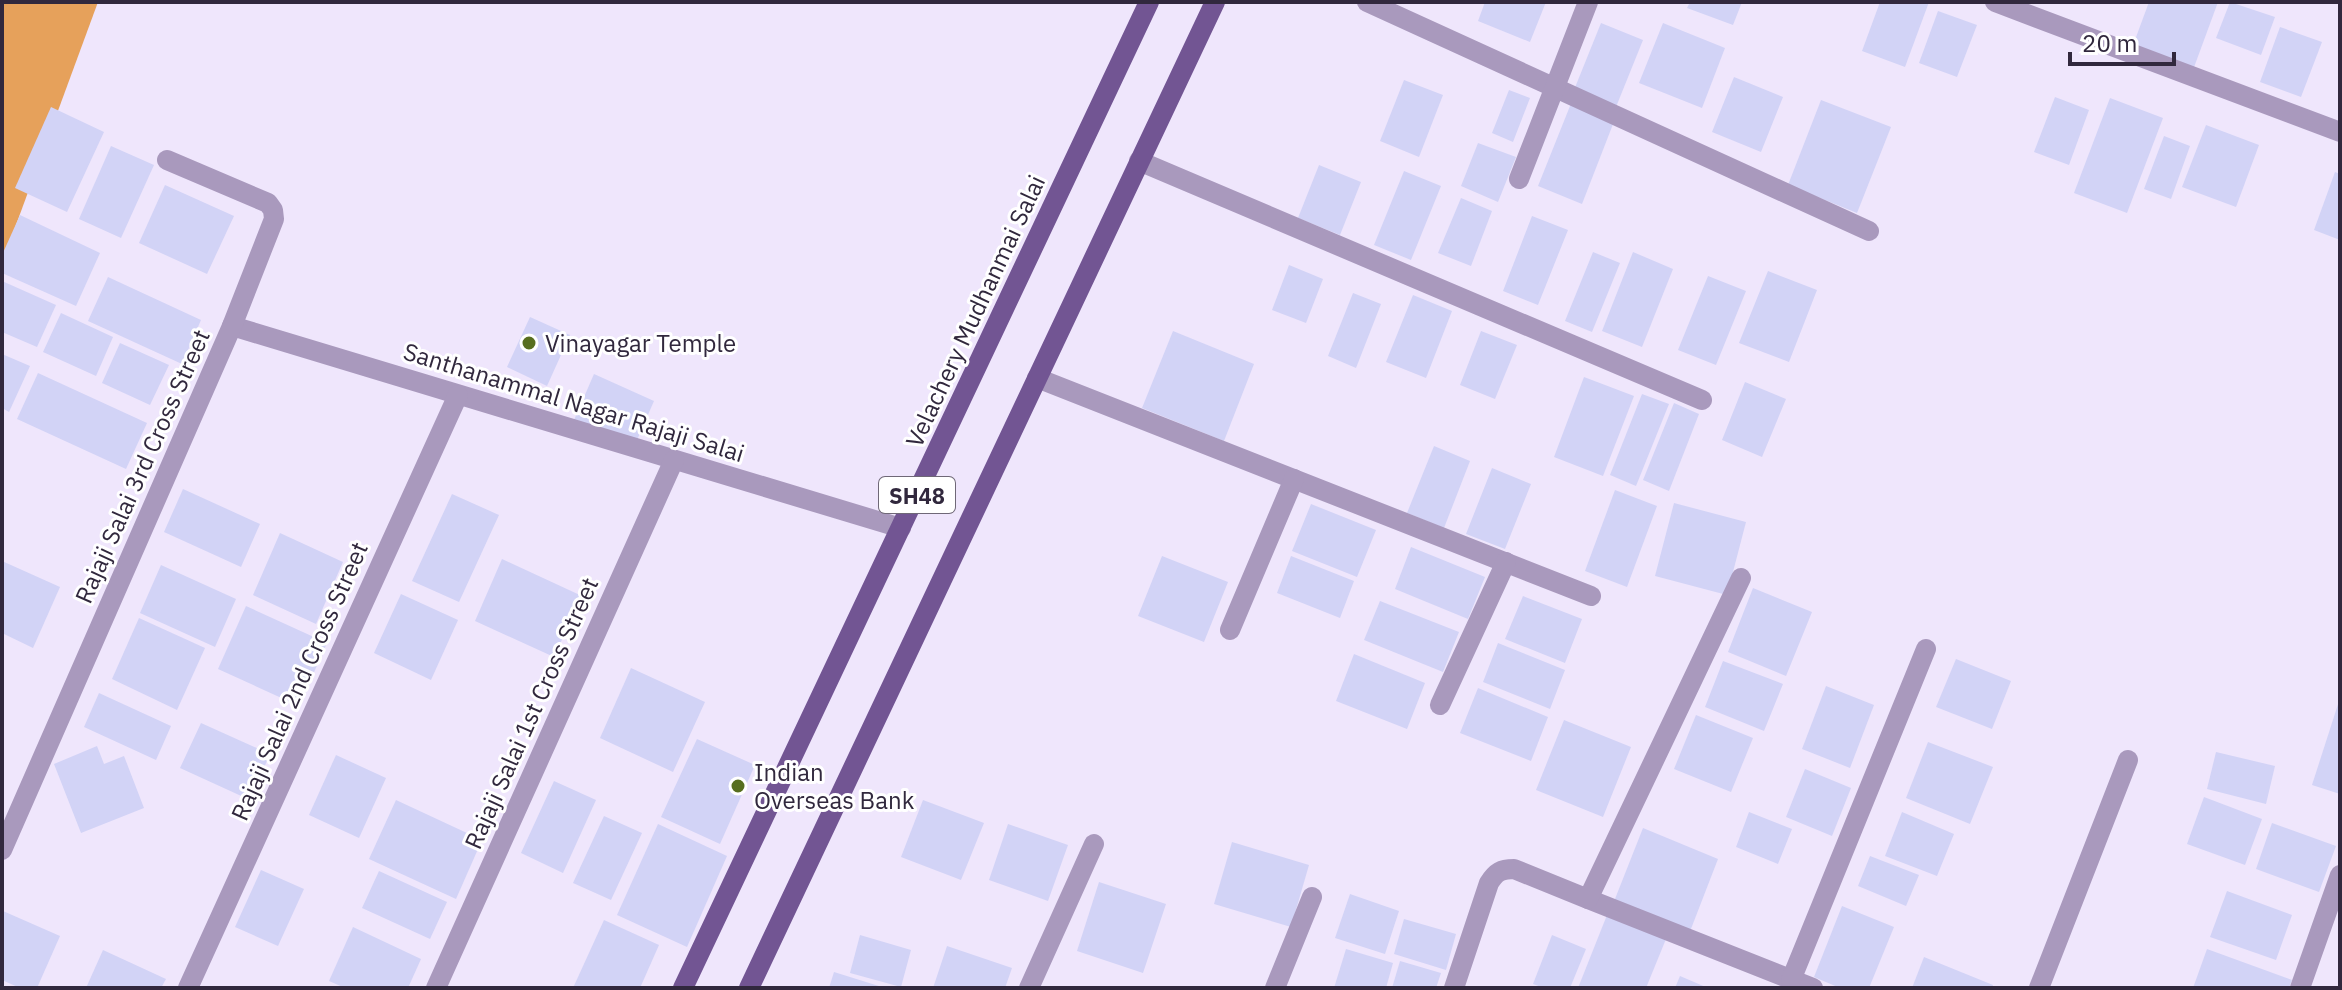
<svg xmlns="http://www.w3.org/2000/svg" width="2342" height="990" viewBox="0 0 2342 990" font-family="'IBM Plex Sans',sans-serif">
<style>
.forest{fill:#e6a15b}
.building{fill:#d2d3f6}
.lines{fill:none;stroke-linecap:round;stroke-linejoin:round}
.minor{stroke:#a999bd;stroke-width:20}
.primary{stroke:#725593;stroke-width:20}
.poi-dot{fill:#576e1f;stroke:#fff;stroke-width:3}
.labels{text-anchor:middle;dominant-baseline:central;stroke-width:6;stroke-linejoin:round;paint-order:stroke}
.shield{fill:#fff;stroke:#6f6877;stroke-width:2}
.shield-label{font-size:22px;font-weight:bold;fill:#31283d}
.street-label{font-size:24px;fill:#31283d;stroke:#fff}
.poi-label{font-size:24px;fill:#31283d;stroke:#fff;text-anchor:start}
</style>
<rect width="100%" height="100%" fill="#efe6fc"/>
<path class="forest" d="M2 2H98L2 263Z"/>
<g class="building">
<path d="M1485 2H1546L1530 42 1478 21Z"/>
<path d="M1690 2H1742L1733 25 1687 8Z"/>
<path d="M1880 2H1929L1905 67 1862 51Z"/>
<path d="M2149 2H2218L2193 70 2132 48Z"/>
<path d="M2230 2 2275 17 2261 55 2216 38Z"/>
<path d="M1938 11 1977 25 1957 77 1919 63Z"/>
<path d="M1601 23 1643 40 1616 107 1574 90Z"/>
<path d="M1663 23 1725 48 1702 108 1639 83Z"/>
<path d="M2280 27 2322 42 2301 97 2260 82Z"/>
<path d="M1734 77 1783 97 1761 152 1712 132Z"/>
<path d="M1404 80 1443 95 1419 157 1380 141Z"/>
<path d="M1509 90 1530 98 1513 142 1492 133Z"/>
<path d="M2055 97 2089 110 2069 165 2034 152Z"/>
<path d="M2110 98 2163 118 2127 213 2074 193Z"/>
<path d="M1821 100 1891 127 1857 213 1788 185Z"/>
<path d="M1572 101 1615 119 1582 204 1538 186Z"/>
<path d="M51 107 104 132 67 212 15 188Z"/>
<path d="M2206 125 2259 145 2236 207 2182 187Z"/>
<path d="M2164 136 2190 146 2171 199 2144 189Z"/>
<path d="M1478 143 1516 157 1498 202 1461 186Z"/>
<path d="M111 146 154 165 121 238 79 219Z"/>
<path d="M1319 165 1361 182 1340 235 1298 218Z"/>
<path d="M1404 171 1441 186 1411 260 1374 245Z"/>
<path d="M2335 172 2340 174V240L2314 230Z"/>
<path d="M165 185 234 216 207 274 139 243Z"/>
<path d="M1461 198 1492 211 1471 266 1438 253Z"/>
<path d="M20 215 100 253 76 306 2 273V255Z"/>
<path d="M1532 216 1568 230 1538 305 1503 291Z"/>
<path d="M1593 252 1620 263 1592 332 1565 321Z"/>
<path d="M1633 252 1673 269 1642 347 1602 331Z"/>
<path d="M1289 265 1323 279 1306 323 1272 310Z"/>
<path d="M1768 271 1817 290 1789 362 1739 343Z"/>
<path d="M1708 276 1746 291 1716 365 1678 350Z"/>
<path d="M108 277 201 320 182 364 88 321Z"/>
<path d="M2 281 56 305 37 347 2 332Z"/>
<path d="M1353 293 1381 304 1356 368 1328 356Z"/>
<path d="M1413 295 1452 311 1426 378 1386 362Z"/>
<path d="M61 313 113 337 96 376 43 352Z"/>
<path d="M530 317 570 335 547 386 507 367Z"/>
<path d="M1173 331 1254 364 1224 441 1142 408Z"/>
<path d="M1481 331 1517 345 1495 399 1460 385Z"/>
<path d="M120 343 169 365 150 405 102 383Z"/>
<path d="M2 354 30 366 9 412 2 408Z"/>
<path d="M38 373 147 423 126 469 17 419Z"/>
<path d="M594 374 654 401 634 447 574 420Z"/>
<path d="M1584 377 1634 396 1603 476 1554 457Z"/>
<path d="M1745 382 1786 399 1762 457 1722 440Z"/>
<path d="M1642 394 1669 404 1636 486 1610 475Z"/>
<path d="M1674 403 1699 414 1669 491 1643 480Z"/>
<path d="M1434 446 1470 461 1444 528 1407 513Z"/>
<path d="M1492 468 1531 484 1505 549 1466 534Z"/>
<path d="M183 489 260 524 241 567 164 532Z"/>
<path d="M1615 490 1657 506 1627 587 1585 571Z"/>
<path d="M452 494 499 515 459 602 412 581Z"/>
<path d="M1674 503 1746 522 1727 595 1655 576Z"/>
<path d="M1311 504 1376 530 1357 577 1292 551Z"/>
<path d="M280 533 343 562 316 624 253 595Z"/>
<path d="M1411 547 1485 577 1468 619 1395 589Z"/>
<path d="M1162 556 1228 582 1204 642 1138 616Z"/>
<path d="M1291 556 1354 581 1340 618 1277 593Z"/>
<path d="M502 559 582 596 554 657 475 621Z"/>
<path d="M2 561 60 587 33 648 2 633Z"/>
<path d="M161 565 236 599 215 647 140 613Z"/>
<path d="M1753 588 1812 612 1786 676 1728 652Z"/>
<path d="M401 594 458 620 431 680 374 653Z"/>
<path d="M1523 596 1582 619 1565 663 1505 639Z"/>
<path d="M1380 601 1459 632 1443 672 1364 640Z"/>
<path d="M246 606 327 643 299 706 218 669Z"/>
<path d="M139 618 205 648 177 710 112 679Z"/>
<path d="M1498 643 1565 670 1550 709 1483 682Z"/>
<path d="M1354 654 1425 683 1407 729 1336 701Z"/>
<path d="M1956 659 2011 681 1992 729 1936 707Z"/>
<path d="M1723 661 1783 684 1764 731 1705 707Z"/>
<path d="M631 668 705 702 673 772 600 738Z"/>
<path d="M1826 686 1874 705 1850 768 1802 749Z"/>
<path d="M1478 688 1548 717 1531 761 1460 733Z"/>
<path d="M99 693 171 726 156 760 84 727Z"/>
<path d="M2340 698V794L2312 785Z"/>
<path d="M1696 715 1753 738 1731 792 1674 769Z"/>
<path d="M1564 720 1631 747 1603 817 1536 790Z"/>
<path d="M201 723 270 754 250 800 180 768Z"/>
<path d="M697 739 755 765 720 844 661 817Z"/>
<path d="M1928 742 1993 767 1970 824 1906 798Z"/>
<path d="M97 746 104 764 124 756 144 808 81 833 54 764Z"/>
<path d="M2216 752 2275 766 2266 804 2207 789Z"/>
<path d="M336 755 386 778 359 838 309 815Z"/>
<path d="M1805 769 1851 788 1832 836 1786 817Z"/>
<path d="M554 781 596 800 563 873 521 853Z"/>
<path d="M2204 797 2262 819 2245 865 2187 844Z"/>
<path d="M396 800 482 840 456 899 369 859Z"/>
<path d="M923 800 984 823 961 880 901 857Z"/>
<path d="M1749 812 1792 829 1778 864 1736 847Z"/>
<path d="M1902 812 1954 834 1937 876 1885 856Z"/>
<path d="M604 816 642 833 611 900 573 883Z"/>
<path d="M2272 823 2336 846 2319 892 2256 869Z"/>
<path d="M658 824 727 856 687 947 617 915Z"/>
<path d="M1008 824 1068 845 1048 901 989 880Z"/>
<path d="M1643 828 1718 859 1689 934 1613 904Z"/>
<path d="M1232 842 1309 865 1291 927 1214 904Z"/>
<path d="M1870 856 1919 875 1906 906 1858 886Z"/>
<path d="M261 870 304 889 278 946 235 927Z"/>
<path d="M379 871 447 902 430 939 362 908Z"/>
<path d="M1099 882 1166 904 1143 973 1077 951Z"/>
<path d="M2227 891 2292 915 2276 960 2210 937Z"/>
<path d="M1350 894 1399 911 1385 954 1335 938Z"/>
<path d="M1842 906 1894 927 1869 988H1840L1814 977Z"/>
<path d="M3 911 60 936 37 988H20L2 980Z"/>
<path d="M1607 915 1666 939 1646 988H1578Z"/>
<path d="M1404 919 1456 934 1446 970 1394 954Z"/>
<path d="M604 920 659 945 640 988H573Z"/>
<path d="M353 927 421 959 408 988H345L329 981Z"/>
<path d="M860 935 911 950 901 987 850 973Z"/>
<path d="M1552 935 1586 949 1570 988H1544L1533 984Z"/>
<path d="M947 946 1012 968 1005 988H933Z"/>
<path d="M1346 949 1393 963 1386 988H1334Z"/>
<path d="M2207 949 2292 980 2289 988H2193Z"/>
<path d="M103 950 166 979 161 988H86Z"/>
<path d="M1924 957 1993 985 1992 988H1912Z"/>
<path d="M1400 961 1441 973 1436 988H1392Z"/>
<path d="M834 972 882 987V988H829Z"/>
<path d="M1680 976 1708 988H1675Z"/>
</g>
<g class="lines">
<g class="minor">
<path d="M1367 2 1869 231"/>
<path d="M1995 2 2340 132"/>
<path d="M1139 161 1702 400"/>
<path d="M1519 179 1588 2"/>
<path d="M232 326 901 528"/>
<path d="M1037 378 1591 596"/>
<path d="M1230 630 1294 479"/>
<path d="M1440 705 1506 562"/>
<path d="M2 850 232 326 274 219 273 210 268 203 167 160"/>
<path d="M1588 899 1813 988"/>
<path d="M1791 980 1926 649"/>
<path d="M188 988 458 395"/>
<path d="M436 988 674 460"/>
<path d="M1029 988 1094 844"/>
<path d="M1275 988 1312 897"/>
<path d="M1454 988 1489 883C1496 872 1501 869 1514 869L1588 899 1741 578"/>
<path d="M2039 988 2128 760"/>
<path d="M2300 988 2340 875"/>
</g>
<g class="primary">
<path d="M683 988 1149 2"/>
<path d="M749 988 1215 2"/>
</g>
</g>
<g class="poi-dot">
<circle cx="529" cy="343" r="8"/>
<circle cx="738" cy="786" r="8"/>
</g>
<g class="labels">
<rect class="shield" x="879" y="477" width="76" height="36" rx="6"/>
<g class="shield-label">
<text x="917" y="495">SH48</text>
</g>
<g class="street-label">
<text transform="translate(975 311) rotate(-65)">Velachery Mudhanmai Salai</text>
<text transform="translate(574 402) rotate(17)">Santhanammal Nagar Rajaji Salai</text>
<text transform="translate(142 466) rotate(-66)">Rajaji Salai 3rd Cross Street</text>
<text transform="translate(299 681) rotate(-66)">Rajaji Salai 2nd Cross Street</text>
<text transform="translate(531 713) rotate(-66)">Rajaji Salai 1st Cross Street</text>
</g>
<g class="poi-label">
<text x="545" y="343">Vinayagar Temple</text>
<text x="754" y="772">Indian<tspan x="754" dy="28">Overseas Bank</tspan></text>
</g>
</g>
<rect width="2342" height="990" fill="none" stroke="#31283d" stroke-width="8"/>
<path d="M2070 52v12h104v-12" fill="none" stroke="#31283d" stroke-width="4"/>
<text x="2082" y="52" font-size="24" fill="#31283d" stroke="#ffffff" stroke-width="6" paint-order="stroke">20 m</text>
</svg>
